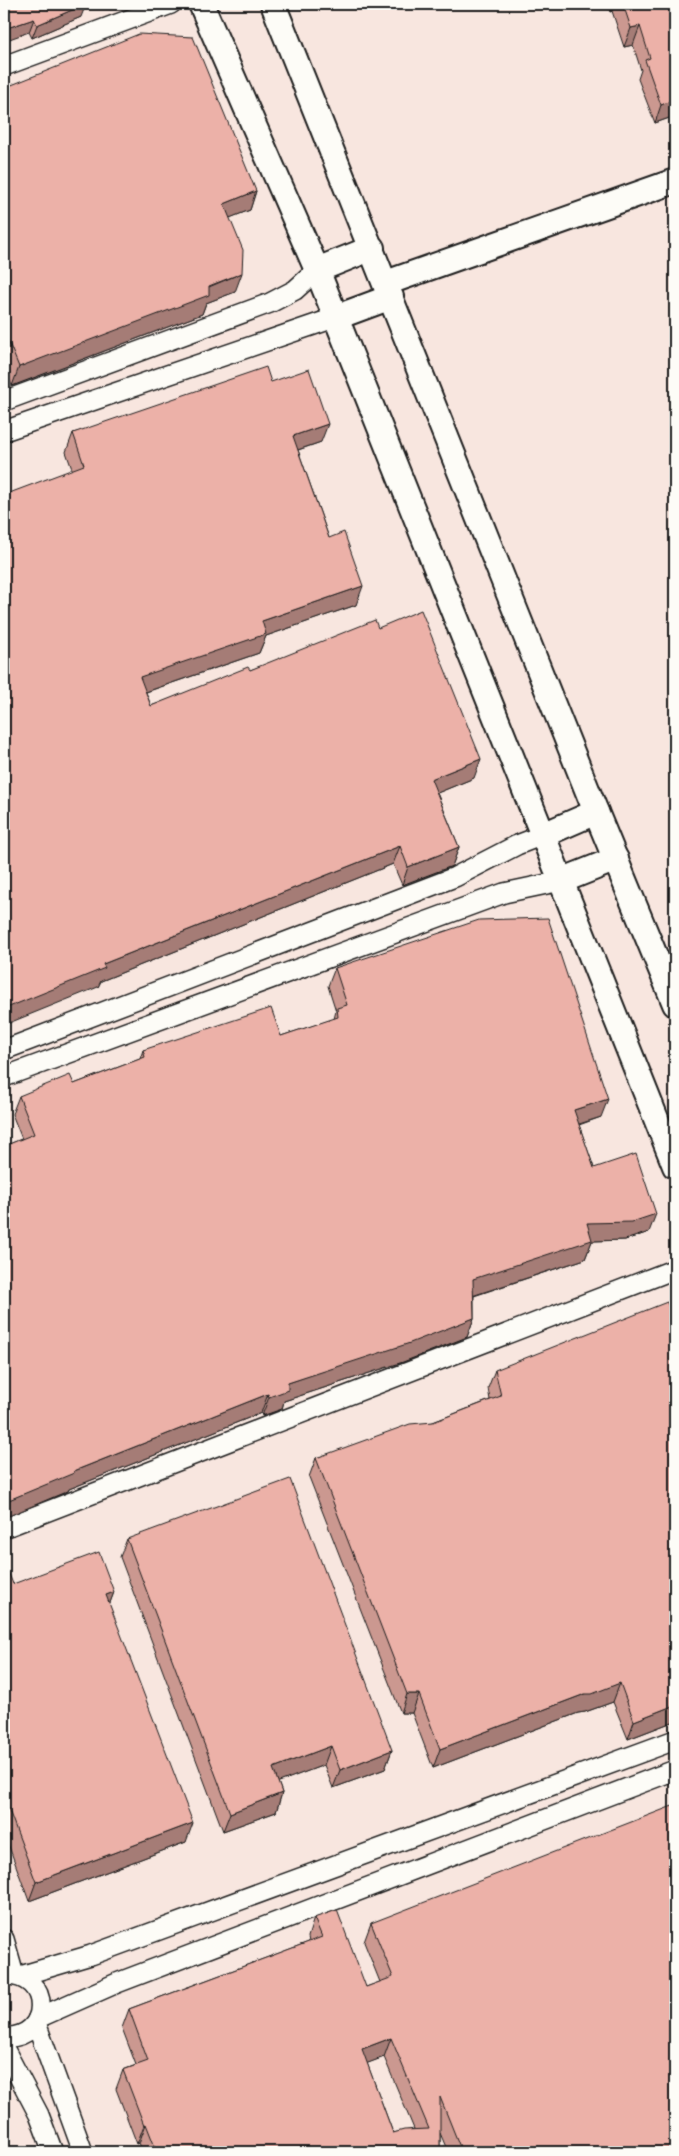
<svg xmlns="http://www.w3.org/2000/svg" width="679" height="2156" viewBox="0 0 679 2156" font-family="Caveat,sans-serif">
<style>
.built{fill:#f8e6df}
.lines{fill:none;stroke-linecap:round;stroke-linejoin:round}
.minor-casing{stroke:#1c1c1c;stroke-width:22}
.tertiary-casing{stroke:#1c1c1c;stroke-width:28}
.minor{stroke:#fdfcf7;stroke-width:19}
.tertiary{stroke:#fdfcf7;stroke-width:24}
.wall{fill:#cb9890;stroke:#1c1c1c;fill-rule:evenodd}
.shaded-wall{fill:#a57c76;stroke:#1c1c1c}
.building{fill:#ecb1a8;stroke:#1c1c1c;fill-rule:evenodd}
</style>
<rect width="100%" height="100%" fill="#fdfcf7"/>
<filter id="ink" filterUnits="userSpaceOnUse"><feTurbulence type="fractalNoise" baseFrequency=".02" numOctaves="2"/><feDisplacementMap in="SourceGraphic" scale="10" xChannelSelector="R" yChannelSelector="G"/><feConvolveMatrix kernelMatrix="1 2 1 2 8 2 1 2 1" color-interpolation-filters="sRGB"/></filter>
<g filter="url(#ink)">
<rect class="built" x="4" y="4" width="671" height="2148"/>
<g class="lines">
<defs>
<g id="minor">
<path d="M4 66 171 4"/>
<path d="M4 401 270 303 295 290 317 270"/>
<path d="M4 431 334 318"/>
<path d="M4 1050 455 877 517 845 543 835"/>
<path d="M4 1077 504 893 561 881"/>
<path d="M4 1528 675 1269"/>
<path d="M4 1939 14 1974"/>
<path d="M4 1975C53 1973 52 2040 4 2037"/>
<path d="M20 1976 91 1955 675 1740"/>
<path d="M38 2018 117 1983 675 1770"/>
<path d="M36 2023 83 2152"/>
<path d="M4 2048 39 2115 53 2152"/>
</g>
<g id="tertiary">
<path d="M201 4 317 270 675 1166"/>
<path d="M273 4 596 812 675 1004"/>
<path d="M317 270 372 248"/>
<path d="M386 283 675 181"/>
<path d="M334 318 391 297"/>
<path d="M543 835 596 812"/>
<path d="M561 881 616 859"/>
</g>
</defs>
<use href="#minor" class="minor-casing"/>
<use href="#tertiary" class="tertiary-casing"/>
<use href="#minor" class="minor"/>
<use href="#tertiary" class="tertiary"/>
</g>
<g class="wall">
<path d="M4 4 81 17 32 38 29 32Z"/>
<path d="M607 4H651L675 116 655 123 638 79 641 70 633 45 624 47 612 11 610 12Z"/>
<path d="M4 88 256 191 250 210 229 218 235 292 206 303 202 314 12 386 4 367Z"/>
<path d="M271 382 321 442 298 450 329 538 356 605 266 636 259 653 146 692 151 706 250 670 378 628 474 778 437 793 459 847 452 866 402 885 393 864 101 981 98 987 72 469 66 452 73 433Z"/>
<path d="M335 968 601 1117 579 1125 594 1168 649 1232 625 1240 592 1241 585 1259 474 1296V1318L467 1337 403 1362 284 1401 282 1409 262 1416 261 1413 69 1489 68 1491 4 1518V1146L22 1139 12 1114 19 1096 74 1084 140 1059 143 1050 281 1036 334 1019 336 1011 328 986Z"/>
<path d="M495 1370 675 1721 628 1739 613 1702 585 1712 578 1713 433 1768 412 1713H401L309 1477 316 1458 433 1422 490 1400 488 1388Z"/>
<path d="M127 1539 392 1750 385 1769 333 1788 324 1765 278 1782 282 1793 276 1812 223 1831 120 1557Z"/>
<path d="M4 1571 13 1584 114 1592 109 1605 186 1842 29 1901 4 1833Z"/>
<path d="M314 1918 366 1987 380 1982 364 1942 371 1923 675 2152H448L440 2133V2152H143L139 2143 137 2144 116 2089 123 2070 136 2065 122 2028 129 2009 309 1942 308 1937ZM384 2057 414 2129 393 2133 367 2063Z"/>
</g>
<g class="shaded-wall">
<path d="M86 4 81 17 32 38 37 25Z"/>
<path d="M613 4H615L612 11 610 12Z"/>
<path d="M34 19 29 32 4 41V29Z"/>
<path d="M640 26 633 45 624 47 631 28Z"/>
<path d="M675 99V116L655 123 661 105Z"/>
<path d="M256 191 250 210 217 223 224 204Z"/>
<path d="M242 273 235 292 206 303 202 314 12 386 19 367Z"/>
<path d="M328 424 321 442 286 454 293 436Z"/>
<path d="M363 586 356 605 266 636 259 653 134 696 140 677 262 621Z"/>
<path d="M481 759 474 778 425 798 431 779Z"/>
<path d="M400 846 393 864 101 981 98 987 4 1025V1009L103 964Z"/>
<path d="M459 847 452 866 402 885 408 867Z"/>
<path d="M608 1099 601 1117 567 1128 574 1110Z"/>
<path d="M656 1214 649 1232 625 1240 592 1241 585 1259 466 1298 473 1279 587 1223Z"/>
<path d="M474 1318 467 1337 403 1362 284 1401 282 1409 262 1416 269 1397 288 1383Z"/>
<path d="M268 1394 261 1413 69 1489 68 1491 4 1518V1502L74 1471Z"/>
<path d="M114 1592 107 1611 106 1595Z"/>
<path d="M620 1683 613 1702 585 1712 578 1713 433 1768 440 1749 585 1694Z"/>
<path d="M407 1694H419L412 1713H401Z"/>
<path d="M675 1705V1721L628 1739 634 1721Z"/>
<path d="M331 1746 324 1765 266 1787 273 1768Z"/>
<path d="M392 1750 385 1769 333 1788 340 1770Z"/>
<path d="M282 1793 276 1812 223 1831 230 1813Z"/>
<path d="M193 1823 186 1842 29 1901 36 1882Z"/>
<path d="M391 2038 384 2057 355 2068 362 2049Z"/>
<path d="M146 2124 139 2143 137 2144 144 2125Z"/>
</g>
<g class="building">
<path d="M4 4H86L37 25 34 19 4 29Z"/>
<path d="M623 4H651L652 8 664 4H675V99L661 105 645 60 650 58 640 26 631 28Z"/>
<path d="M139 34 193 37 256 191 224 204 243 250 242 273 209 286V295L19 367 4 331V88Z"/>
<path d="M266 367 271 382 309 369 328 424 293 436 329 538 344 532 363 586 262 621 266 634 140 677 151 706 248 667 250 670 375 620 378 628 421 610 481 759 431 779 459 847 408 867 400 846 103 964 105 968 4 1009V495L84 465 73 433Z"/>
<path d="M548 918 608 1099 574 1110 594 1168 636 1154 656 1214 632 1222 587 1223 592 1240 473 1279 474 1318 410 1343 288 1383V1390L269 1397 268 1394 74 1471V1473L4 1502V1146L34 1134 19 1096 70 1075 74 1084 145 1057 143 1050 271 1008 281 1036 338 1017 337 1008 347 1005 335 968 479 920Z"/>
<path d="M667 1302 675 1322V1705L634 1721 620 1683 592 1694H585L440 1749 419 1694H407L316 1458 410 1424 433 1422 501 1396 495 1370Z"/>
<path d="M290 1479 392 1750 340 1770 331 1746 273 1768 282 1793 230 1813 127 1539Z"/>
<path d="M99 1552 114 1592 106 1595 193 1823 36 1882 4 1797V1571L7 1569 13 1584Z"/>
<path d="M675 1805V2152H462L440 2097V2152H157L146 2124 144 2125 123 2070 148 2061 129 2009 322 1937 314 1918 337 1910 366 1987 393 1977 371 1923ZM391 2038 429 2129 404 2130 393 2133 362 2049Z"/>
</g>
</g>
<rect width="679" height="2156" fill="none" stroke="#fdfcf7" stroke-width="20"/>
<rect x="10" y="10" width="659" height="2136" fill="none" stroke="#1c1c1c" stroke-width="2" filter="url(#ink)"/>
</svg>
